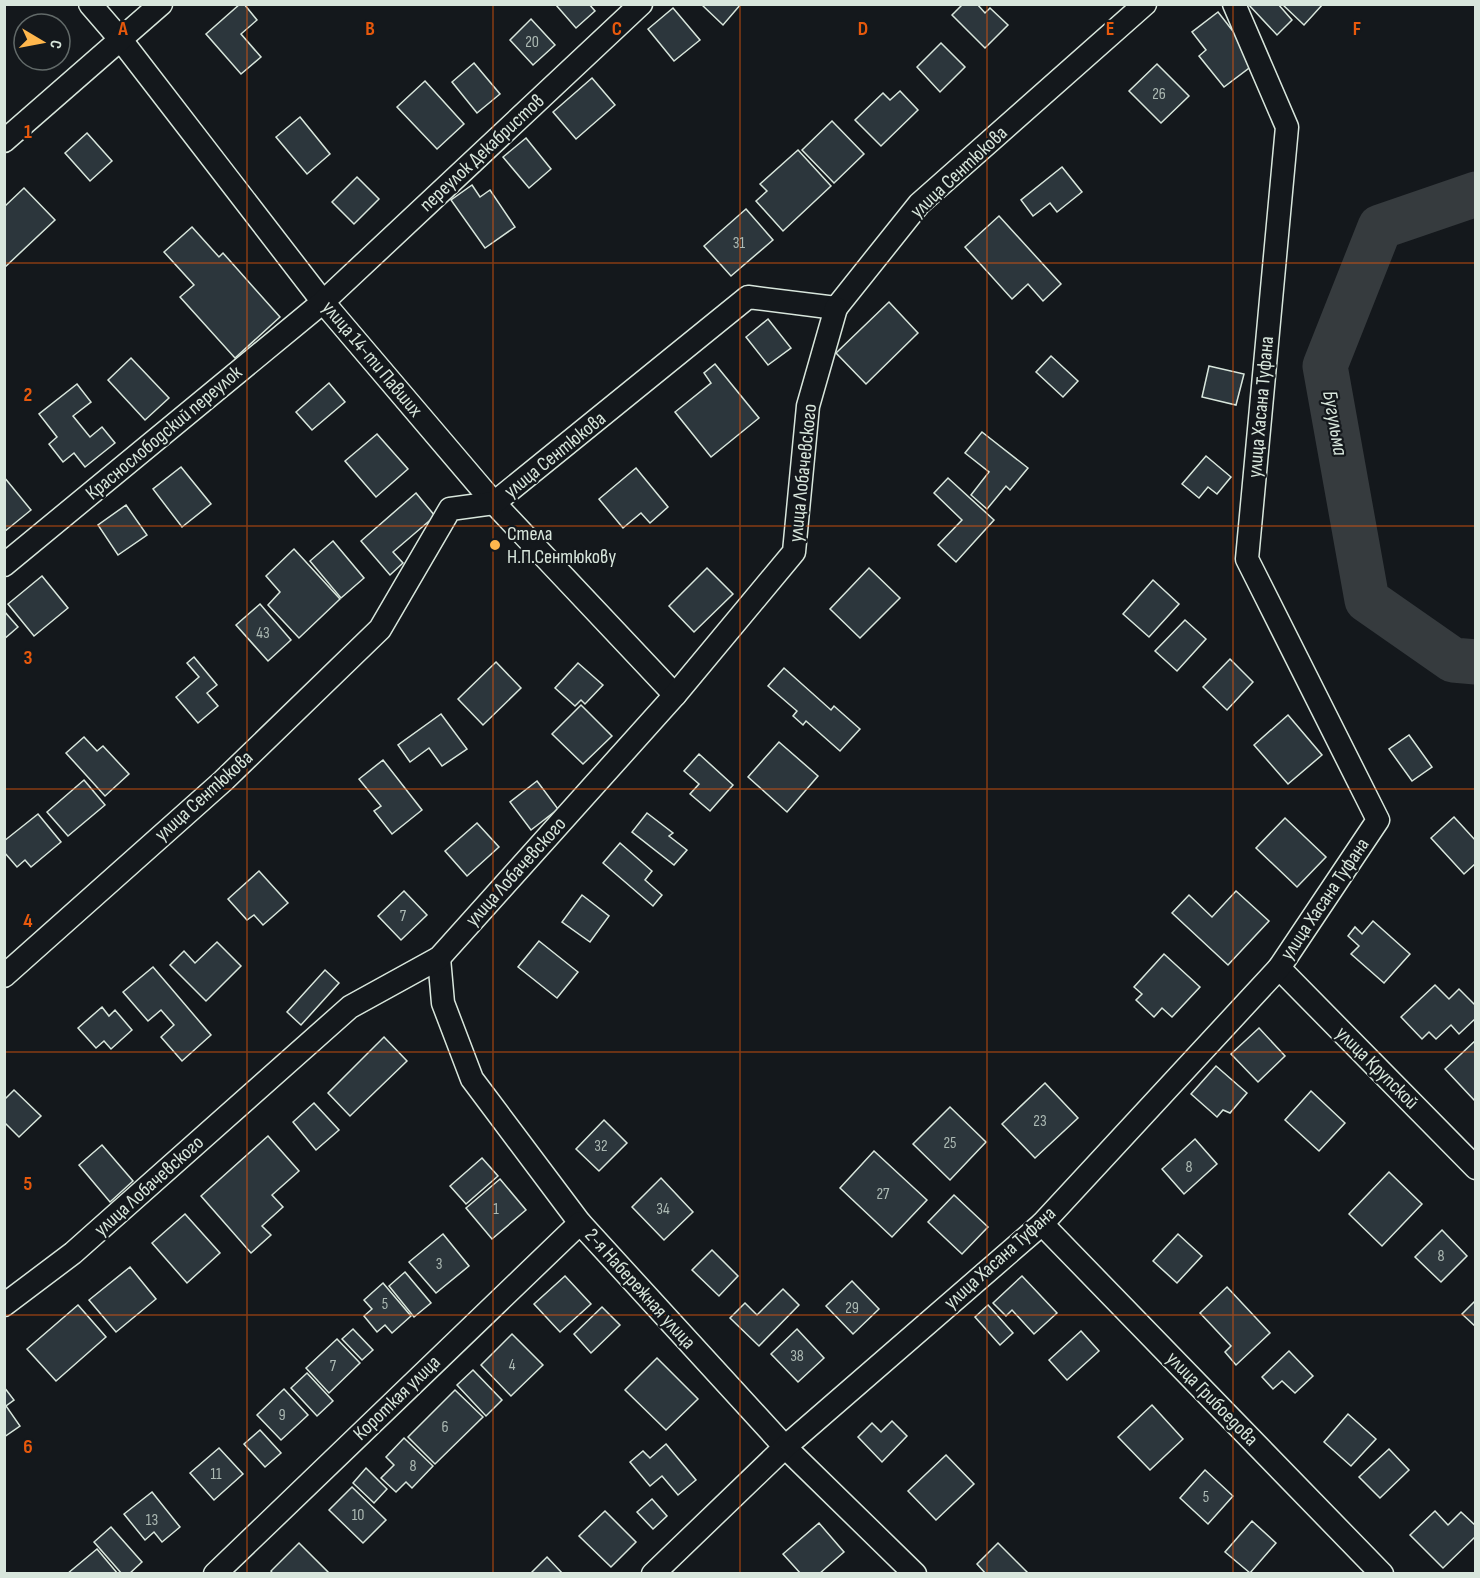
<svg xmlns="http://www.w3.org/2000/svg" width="1480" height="1578" viewBox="0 0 1480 1578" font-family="'Sofia Sans Condensed',sans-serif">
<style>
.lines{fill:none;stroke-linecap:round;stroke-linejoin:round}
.river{stroke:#363b3e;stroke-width:45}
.building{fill:#2c363c;stroke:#d8e6dc;stroke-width:1.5}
.minor-casing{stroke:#d8e6dc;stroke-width:25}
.minor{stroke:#14181c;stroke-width:22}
.grid{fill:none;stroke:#e8590c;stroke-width:1.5;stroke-opacity:0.55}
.poi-dot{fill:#ffb74d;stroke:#14181c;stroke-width:2}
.labels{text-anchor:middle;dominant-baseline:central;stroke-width:4.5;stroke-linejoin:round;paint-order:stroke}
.number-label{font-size:16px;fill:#adbab4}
.street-label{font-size:20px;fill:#d8e6dc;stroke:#14181c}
.poi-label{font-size:20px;fill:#d8e6dc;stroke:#14181c;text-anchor:start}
.water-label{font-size:21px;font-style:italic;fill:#d8e6dc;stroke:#14181c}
.grid-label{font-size:20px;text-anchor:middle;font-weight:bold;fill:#e8590c;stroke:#14181c;stroke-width:4.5;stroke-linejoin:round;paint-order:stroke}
</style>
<rect width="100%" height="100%" fill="#14181c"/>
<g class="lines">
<path class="river" d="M1476 194 1380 227 1325 366 1367 600 1453 660 1476 662"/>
</g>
<g class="building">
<path d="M240 4H244L257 20 241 34 261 57 241 74 206 34Z"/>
<path d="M557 4H589L595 11 576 28 556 5Z"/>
<path d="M701 4H741L723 25Z"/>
<path d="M963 4H977L985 13 990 8 1008 25 985 48 952 15Z"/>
<path d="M1248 4H1278L1292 20 1277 35Z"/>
<path d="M1282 4H1323L1304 25Z"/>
<path d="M673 8 700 40 674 61 648 29Z"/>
<path d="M1218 12 1257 62 1224 87 1199 56 1206 50 1192 32Z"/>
<path d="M531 19 555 45 533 65 510 40Z"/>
<path d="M941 43 965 67 940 92 917 67Z"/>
<path d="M474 63 500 94 477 113 452 82Z"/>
<path d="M1157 64 1189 96 1161 123 1129 91Z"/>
<path d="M592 78 615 105 576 139 553 112Z"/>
<path d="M425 81 464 124 437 149 397 107Z"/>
<path d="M900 91 918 110 881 146 855 120 883 93 890 100Z"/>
<path d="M300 117 330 154 307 174 276 137Z"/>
<path d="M832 121 864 154 834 183 802 150Z"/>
<path d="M87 133 112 161 90 181 65 153Z"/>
<path d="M526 138 551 169 529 188 503 157Z"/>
<path d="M798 150 831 186 783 231 756 201 767 191 760 184Z"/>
<path d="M1062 167 1082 192 1057 212 1050 203 1033 216 1021 200Z"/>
<path d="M357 177 379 199 354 224 332 202Z"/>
<path d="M472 185 480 197 490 190 515 227 485 248 451 200Z"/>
<path d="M24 188 55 220 4 268V207Z"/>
<path d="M746 209 773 240 731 276 704 246Z"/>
<path d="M999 216 1061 284 1043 301 1028 284 1012 299 965 247Z"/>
<path d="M192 227 219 257 223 253 280 317 235 358 180 297 194 285 164 252Z"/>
<path d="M889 302 918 333 866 384 836 353Z"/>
<path d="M768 319 791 348 768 365 746 337Z"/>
<path d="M1051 356 1078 381 1063 397 1036 372Z"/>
<path d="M131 358 169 398 145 420 108 380Z"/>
<path d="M715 364 759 418 711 457 675 412 711 383 704 373Z"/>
<path d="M1209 366 1244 374 1236 405 1202 397Z"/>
<path d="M329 383 345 402 312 430 296 412Z"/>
<path d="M77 384 91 402 73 416 90 437 102 427 115 443 85 467 74 453 63 462 49 444 57 437 39 414Z"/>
<path d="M982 432 1028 468 1010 490 1006 486 987 509 971 495 989 472 965 453Z"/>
<path d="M377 434 408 469 376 497 345 461Z"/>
<path d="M1206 456 1231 477 1217 494 1208 487 1199 498 1182 484Z"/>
<path d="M181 467 211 504 182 527 153 489Z"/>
<path d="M636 468 668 507 650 523 641 513 623 528 599 499Z"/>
<path d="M4 477 31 510 4 532Z"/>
<path d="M948 478 994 520 956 562 938 545 962 520 934 493Z"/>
<path d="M416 493 435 516 393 552 403 563 390 575 361 541Z"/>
<path d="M126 505 147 535 118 555 98 525Z"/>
<path d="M333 541 364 578 341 598 310 561Z"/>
<path d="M294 549 340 599 299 638 268 605 280 592 266 576Z"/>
<path d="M707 568 733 594 694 632 669 606Z"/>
<path d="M869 568 900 598 860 638 830 609Z"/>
<path d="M42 576 68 608 34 636 8 604Z"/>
<path d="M1153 580 1179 604 1149 637 1123 614Z"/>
<path d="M260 604 291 640 268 661 236 625Z"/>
<path d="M4 611 18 627 4 639Z"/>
<path d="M1185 620 1206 639 1177 671 1155 651Z"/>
<path d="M194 657 217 685 207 693 218 706 198 723 176 697 199 677 187 663Z"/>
<path d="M1230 659 1253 682 1227 710 1203 687Z"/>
<path d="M496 662 521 688 483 725 458 699Z"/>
<path d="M578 663 603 685 585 704 581 700 575 706 555 688Z"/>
<path d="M784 668 831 710 834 706 860 729 840 751 806 721 803 725 793 716 797 711 768 686Z"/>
<path d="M581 705 612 736 583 764 552 734Z"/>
<path d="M441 714 467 749 442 766 429 748 410 762 398 745Z"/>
<path d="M1288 715 1322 755 1288 784 1254 745Z"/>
<path d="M1409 735 1432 767 1412 781 1389 749Z"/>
<path d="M84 737 97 751 103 746 129 774 105 796 66 753Z"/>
<path d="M779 742 818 776 787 812 748 777Z"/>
<path d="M699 754 733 785 710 811 690 794 699 784 684 771Z"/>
<path d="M383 760 422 810 392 834 374 811 381 806 359 779Z"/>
<path d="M84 780 105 805 68 836 47 812Z"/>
<path d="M537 781 558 809 531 830 510 802Z"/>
<path d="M647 813 673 833 669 836 687 850 674 865 632 832Z"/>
<path d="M38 814 61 842 31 867 25 860 17 867 4 852V841Z"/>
<path d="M1454 817 1476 841V863L1464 874 1431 838Z"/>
<path d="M1285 818 1326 857 1297 887 1256 848Z"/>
<path d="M477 823 499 847 467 876 445 851Z"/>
<path d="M620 843 652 871 645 880 662 895 653 906 603 863Z"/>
<path d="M259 871 288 903 263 925 254 915 247 920 228 899Z"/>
<path d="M404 891 427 915 401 940 378 916Z"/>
<path d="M1236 891 1269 921 1228 965 1172 913 1189 895 1212 917Z"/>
<path d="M582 895 609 916 590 942 562 922Z"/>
<path d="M1373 921 1410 954 1384 983 1351 954 1359 946 1348 936 1355 927 1362 934Z"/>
<path d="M539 941 578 972 557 998 518 967Z"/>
<path d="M217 942 241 966 206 1001 170 965 184 951 195 963Z"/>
<path d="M1164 954 1200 987 1172 1017 1162 1008 1154 1017 1136 1000 1142 994 1134 987Z"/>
<path d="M153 967 211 1035 182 1061 161 1037 174 1025 161 1010 148 1021 123 992Z"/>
<path d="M325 970 339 983 301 1025 287 1012Z"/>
<path d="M1435 985 1449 999 1459 989 1476 1006V1018L1459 1034 1451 1025 1436 1039 1429 1032 1422 1039 1401 1017Z"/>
<path d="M102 1007 109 1016 115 1010 132 1030 111 1049 104 1041 96 1048 78 1028Z"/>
<path d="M1259 1028 1285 1056 1258 1082 1231 1054Z"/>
<path d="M384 1037 407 1061 350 1116 328 1093Z"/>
<path d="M1476 1040V1101H1475L1445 1069Z"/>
<path d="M1216 1066 1247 1093 1230 1113 1223 1110 1217 1117 1191 1094Z"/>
<path d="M1045 1083 1078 1118 1035 1158 1002 1124Z"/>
<path d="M14 1090 41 1116 19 1137 4 1122V1100Z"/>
<path d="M1311 1091 1345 1123 1319 1151 1285 1120Z"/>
<path d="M314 1103 339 1130 316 1150 293 1122Z"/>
<path d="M950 1107 986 1142 950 1180 913 1144Z"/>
<path d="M604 1120 627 1143 599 1171 576 1149Z"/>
<path d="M268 1136 299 1171 272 1195 283 1207 262 1226 271 1235 251 1253 201 1196Z"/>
<path d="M1195 1139 1217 1164 1184 1194 1162 1169Z"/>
<path d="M102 1145 133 1181 110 1202 79 1165Z"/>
<path d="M874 1151 927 1200 892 1237 840 1188Z"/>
<path d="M482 1158 498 1176 466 1204 450 1186Z"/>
<path d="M1389 1172 1422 1204 1382 1246 1349 1214Z"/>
<path d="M661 1178 693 1212 664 1240 632 1207Z"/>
<path d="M500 1179 526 1210 492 1239 466 1208Z"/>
<path d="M954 1195 988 1227 962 1254 928 1222Z"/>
<path d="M185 1214 220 1253 187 1283 152 1243Z"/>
<path d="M1442 1230 1467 1256 1441 1282 1415 1257Z"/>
<path d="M443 1234 469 1266 436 1293 409 1262Z"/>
<path d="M1178 1234 1202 1256 1177 1283 1153 1261Z"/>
<path d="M712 1250 738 1276 719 1296 692 1270Z"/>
<path d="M130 1267 156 1299 116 1332 89 1300Z"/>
<path d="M405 1272 431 1303 414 1317 389 1286Z"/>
<path d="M565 1276 591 1304 560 1332 534 1304Z"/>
<path d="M1022 1276 1057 1313 1034 1334 1012 1310 1006 1316 993 1303Z"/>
<path d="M852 1281 879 1309 853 1334 826 1306Z"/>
<path d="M383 1283 411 1316 392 1333 385 1325 377 1332 364 1316 372 1309 364 1300Z"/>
<path d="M1227 1287 1270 1333 1236 1365 1225 1352 1231 1346 1200 1313Z"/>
<path d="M783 1289 799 1305 759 1346 730 1318 745 1303 757 1315Z"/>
<path d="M1476 1300V1327L1462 1314Z"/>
<path d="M78 1305 106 1337 56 1381 27 1349Z"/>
<path d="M988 1305 1013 1333 1000 1345 975 1317Z"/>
<path d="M602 1307 620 1325 591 1353 574 1334Z"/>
<path d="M353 1329 373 1350 362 1360 342 1339Z"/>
<path d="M797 1329 824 1358 798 1382 771 1354Z"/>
<path d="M1081 1331 1099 1351 1067 1380 1049 1360Z"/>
<path d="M512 1334 543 1365 511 1396 481 1365Z"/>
<path d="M337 1339 360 1363 329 1393 306 1368Z"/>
<path d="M1289 1351 1313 1376 1295 1393 1282 1381 1273 1389 1262 1377Z"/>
<path d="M657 1358 698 1399 666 1430 625 1390Z"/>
<path d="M473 1370 502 1400 486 1416 457 1385Z"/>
<path d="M307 1373 333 1401 317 1416 291 1388Z"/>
<path d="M4 1387 14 1400 6 1406 20 1426 4 1437Z"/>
<path d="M284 1389 308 1415 281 1440 257 1415Z"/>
<path d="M455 1390 483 1417 435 1464 408 1437Z"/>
<path d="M1152 1405 1183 1439 1150 1470 1118 1437Z"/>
<path d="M1348 1414 1376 1439 1351 1466 1324 1442Z"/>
<path d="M892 1421 907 1436 882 1462 858 1437 872 1423 881 1432Z"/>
<path d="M260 1430 281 1453 265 1467 244 1444Z"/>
<path d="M404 1438 433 1466 412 1488 406 1482 396 1492 381 1478 394 1465 386 1457Z"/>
<path d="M666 1444 696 1480 678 1495 662 1476 650 1486 630 1462 643 1451 650 1458Z"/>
<path d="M219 1448 243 1474 214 1500 190 1473Z"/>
<path d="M1389 1449 1409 1470 1380 1498 1359 1477Z"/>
<path d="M946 1455 974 1484 936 1520 908 1491Z"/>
<path d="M366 1468 387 1489 374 1503 353 1483Z"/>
<path d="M1205 1470 1233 1496 1208 1524 1180 1498Z"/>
<path d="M352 1487 386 1520 363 1543 329 1510Z"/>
<path d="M152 1492 180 1527 162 1542 154 1532 145 1540 124 1514Z"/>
<path d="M652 1499 667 1516 653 1529 637 1512Z"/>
<path d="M605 1511 636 1542 611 1567 579 1536Z"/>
<path d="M1435 1511 1448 1525 1461 1512 1476 1526V1536L1443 1568 1410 1535Z"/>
<path d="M1252 1521 1276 1543 1250 1573 1225 1552Z"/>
<path d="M819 1523 844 1552 819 1574H801L783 1554Z"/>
<path d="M111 1527 142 1562 129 1574H122L94 1542Z"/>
<path d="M299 1543 328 1572 327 1574H273L271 1571Z"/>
<path d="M998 1543 1029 1574H986L977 1564Z"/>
<path d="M97 1549 118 1574H67Z"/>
<path d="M547 1557 563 1574H530Z"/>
</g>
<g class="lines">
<defs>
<g id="minor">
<path d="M90 4 121 40 323 302 494 503 675 695"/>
<path d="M4 141 161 4"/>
<path d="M4 565 323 302 641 4"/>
<path d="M439 958 443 1003 472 1079 580 1223 785 1447 915 1574"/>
<path d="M1279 968 1476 1168"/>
<path d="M4 976 223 781 380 629 450 509 494 503 748 297 836 308 919 204 1145 4"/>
<path d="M1042 1224 1382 1574"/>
<path d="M4 1305 73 1253 350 1007 439 958 675 695 794 552 808 406 836 308"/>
<path d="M215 1574 580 1223"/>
<path d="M653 1574 785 1447 1042 1224 1279 968 1378 820 1247 559 1287 127 1234 4"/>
</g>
</defs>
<use href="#minor" class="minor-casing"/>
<use href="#minor" class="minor"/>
</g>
<path class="grid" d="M247 4V1574M493 4V1574M740 4V1574M987 4V1574M1233 4V1574M4 263H1476M4 526H1476M4 789H1476M4 1052H1476M4 1315H1476"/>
<circle class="poi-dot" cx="495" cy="545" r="6"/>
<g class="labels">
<g class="number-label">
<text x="532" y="42">20</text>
<text x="1159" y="94">26</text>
<text x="739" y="243">31</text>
<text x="263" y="633">43</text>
<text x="403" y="916">7</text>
<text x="1040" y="1121">23</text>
<text x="950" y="1143">25</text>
<text x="601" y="1146">32</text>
<text x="1189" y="1167">8</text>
<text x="883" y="1194">27</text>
<text x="496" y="1209">1</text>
<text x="663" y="1209">34</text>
<text x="1441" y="1256">8</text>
<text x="439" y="1264">3</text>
<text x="385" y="1304">5</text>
<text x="852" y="1308">29</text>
<text x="797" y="1356">38</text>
<text x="512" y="1365">4</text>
<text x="333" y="1366">7</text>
<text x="282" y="1415">9</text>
<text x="445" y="1427">6</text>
<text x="413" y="1466">8</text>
<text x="216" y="1474">11</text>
<text x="1206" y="1497">5</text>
<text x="358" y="1515">10</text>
<text x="152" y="1520">13</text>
</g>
<g class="street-label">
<text transform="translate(482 153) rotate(-43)">переулок Декабристов</text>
<text transform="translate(959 172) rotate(-43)">улица Сентюкова</text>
<text transform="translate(372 359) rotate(50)">улица 14-ти Павших</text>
<text transform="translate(1261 407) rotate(-85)">улица Хасана Туфана</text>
<text transform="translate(164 433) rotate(-40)">Краснослободский переулок</text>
<text transform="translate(555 455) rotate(-39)">улица Сентюкова</text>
<text transform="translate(803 473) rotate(-84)">улица Лобачевского</text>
<text transform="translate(204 796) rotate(-42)">улица Сентюкова</text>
<text transform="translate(516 872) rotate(-48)">улица Лобачевского</text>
<text transform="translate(1325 899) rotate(-56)">улица Хасана Туфана</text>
<text transform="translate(1377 1068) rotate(45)">улица Крупской</text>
<text transform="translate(149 1186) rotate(-42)">улица Лобачевского</text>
<text transform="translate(1000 1258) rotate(-42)">улица Хасана Туфана</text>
<text transform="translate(640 1289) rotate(48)">2-я Набережная улица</text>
<text transform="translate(397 1398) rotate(-44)">Короткая улица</text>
<text transform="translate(1212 1399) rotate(46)">улица Грибоедова</text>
</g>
<g class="poi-label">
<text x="507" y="534">Стела<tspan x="507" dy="23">Н.П.Сентюкову</tspan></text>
</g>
<g class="water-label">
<text transform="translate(1335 423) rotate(80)">Бугульма</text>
</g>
</g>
<g class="grid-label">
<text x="123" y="35">A</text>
<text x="370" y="35">B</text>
<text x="617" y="35">C</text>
<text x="863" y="35">D</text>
<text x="1110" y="35">E</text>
<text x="1357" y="35">F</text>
<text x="28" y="138">1</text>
<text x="28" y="401">2</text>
<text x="28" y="664">3</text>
<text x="28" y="927">4</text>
<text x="28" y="1190">5</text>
<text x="28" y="1453">6</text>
</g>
<rect width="1480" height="1578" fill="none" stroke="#d8e6dc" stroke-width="12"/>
<g transform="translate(42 42) rotate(100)"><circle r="28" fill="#14181c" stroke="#626a69" stroke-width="1.5"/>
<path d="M0-4.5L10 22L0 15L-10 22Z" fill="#ffb74d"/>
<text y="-9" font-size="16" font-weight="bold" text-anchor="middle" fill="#d8e6dc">С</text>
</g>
</svg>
